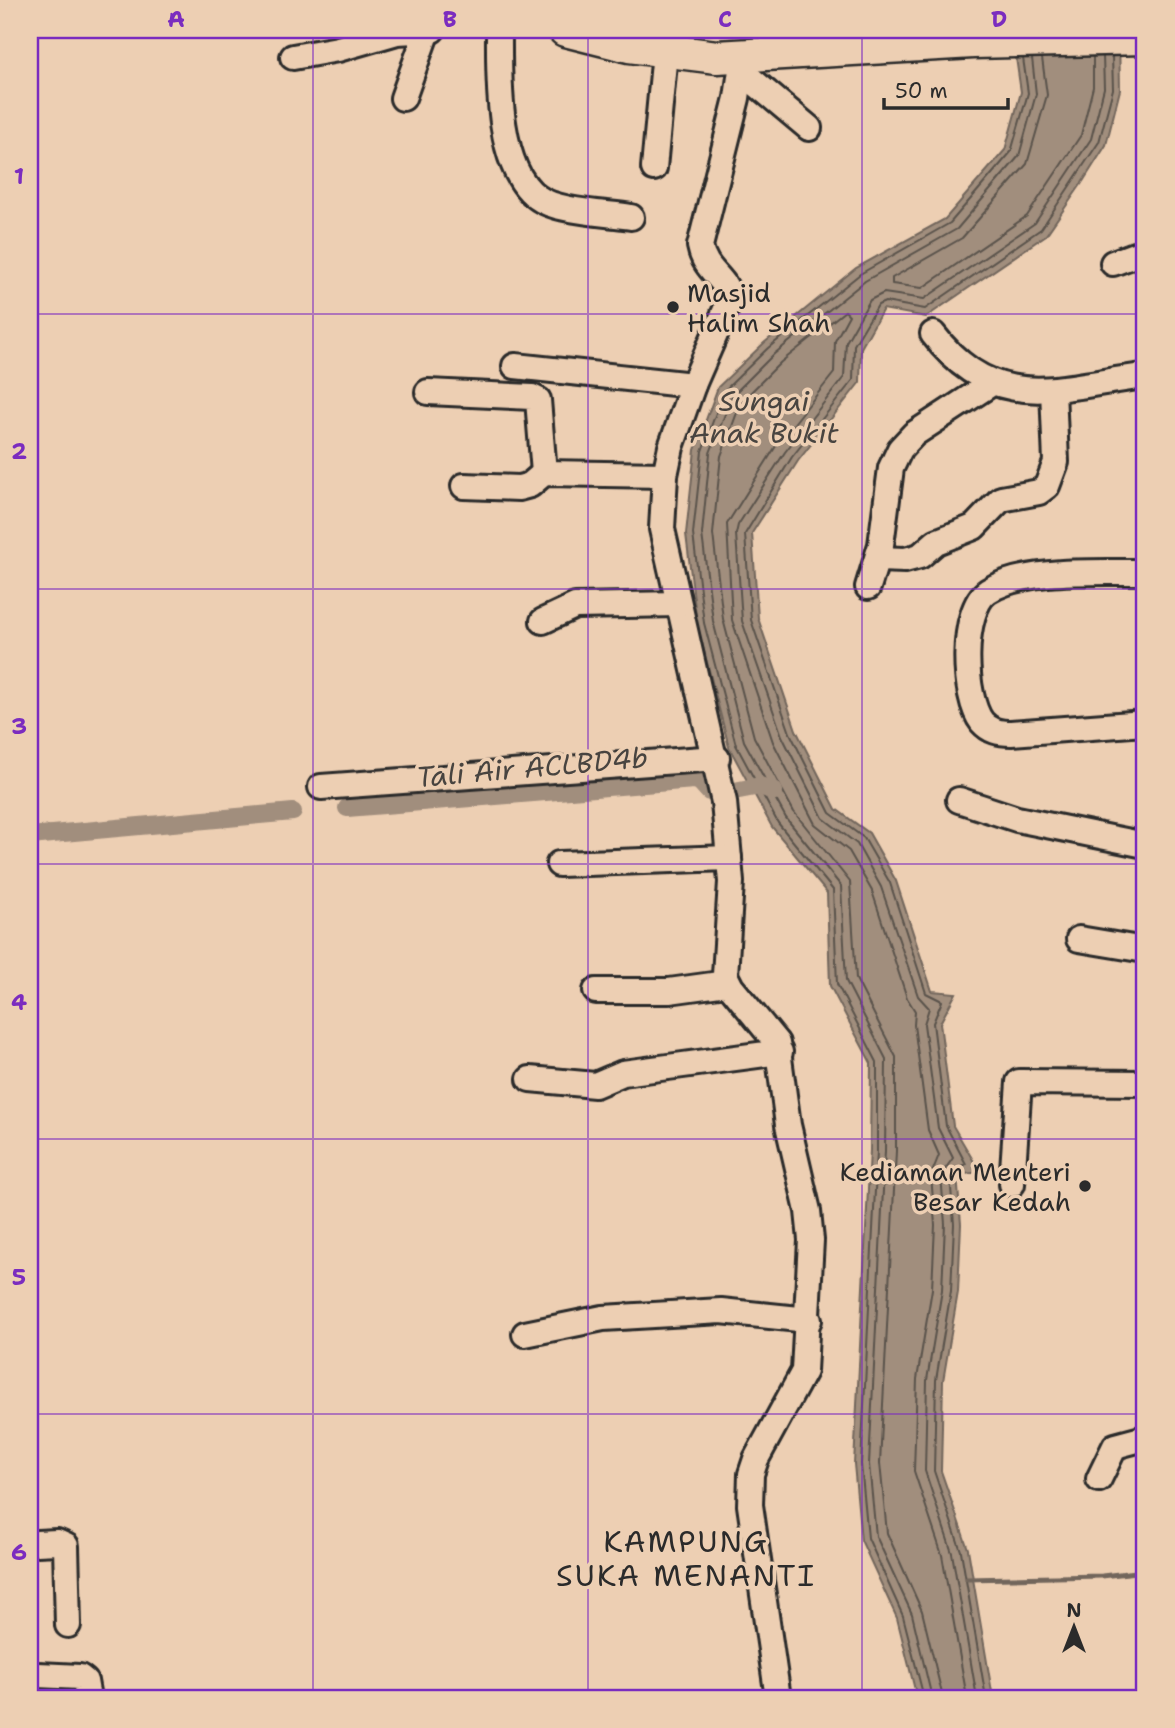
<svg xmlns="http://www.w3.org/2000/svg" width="1175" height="1728" viewBox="0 0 1175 1728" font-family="'Shantell Sans',sans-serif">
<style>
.water{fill:#a18e7d;stroke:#72665c;stroke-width:2}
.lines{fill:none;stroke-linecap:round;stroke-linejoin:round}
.shore{stroke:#5a534c;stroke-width:2}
.stream{stroke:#72665c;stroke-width:5}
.canal{stroke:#a18e7d;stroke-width:18}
.minor-casing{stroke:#2b2b2b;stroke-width:30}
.major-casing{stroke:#2b2b2b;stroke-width:37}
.minor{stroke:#edcfb3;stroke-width:24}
.major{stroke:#edcfb3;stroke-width:32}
.grid{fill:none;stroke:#7b2cbf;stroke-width:2;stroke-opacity:0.55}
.poi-dot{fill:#2b2b2b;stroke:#edcfb3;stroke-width:2.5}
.labels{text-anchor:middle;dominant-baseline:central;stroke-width:7;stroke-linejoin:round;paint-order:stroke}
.poi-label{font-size:26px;fill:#2b2b2b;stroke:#edcfb3;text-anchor:start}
.water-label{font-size:28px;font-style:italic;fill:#484440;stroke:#edcfb3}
.quarter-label{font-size:30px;letter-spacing:2px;fill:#2b2b2b;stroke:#edcfb3}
.neatline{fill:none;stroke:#7b2cbf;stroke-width:2.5}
.grid-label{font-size:23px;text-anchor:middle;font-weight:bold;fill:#7b2cbf}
</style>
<rect width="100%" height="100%" fill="#edcfb3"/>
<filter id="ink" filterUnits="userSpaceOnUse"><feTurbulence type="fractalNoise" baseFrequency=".0143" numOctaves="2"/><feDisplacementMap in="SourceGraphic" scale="14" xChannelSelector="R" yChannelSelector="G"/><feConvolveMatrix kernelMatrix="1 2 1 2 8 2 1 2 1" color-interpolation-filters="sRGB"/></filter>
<g filter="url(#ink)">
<path class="water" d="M1012 30H1119L1120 90 1106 145 1082 183 1046 235 926 317 883 309 861 348 860 382 798 461 752 533 758 618 796 730 836 809 869 833 896 881 932 991 956 993 940 1023 953 1126 980 1172 957 1175 961 1224 958 1292 943 1381 941 1471 968 1549 993 1698H917L897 1618 861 1540 854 1464 870 1150 871 1063 830 986 827 893 772 827 729 747 697 624 686 534 695 450 718 387 764 343 856 268 945 219 1005 150 1021 92Z"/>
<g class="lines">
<g class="shore">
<path d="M1042 58 1047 95 1027 164 962 238 892 278V284L922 288 1027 216 1081 135 1093 87V57"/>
<path d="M924 1698 903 1616 868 1538 861 1464 877 1151V1062L837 984 833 890 778 823 736 745 704 623 693 534 702 451 724 391 768 348 860 274 950 223 1011 152 1028 93 1023 58"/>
<path d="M932 1698 912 1614 876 1536 869 1464 885 1151 886 1059 846 981 841 886 786 818 744 741 713 621 702 534 710 453 732 396 774 354 865 281 957 229 1019 156 1036 94 1032 58"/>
<path d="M943 1698 922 1611 887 1533 880 1463 896 1151V1057L856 979 850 882 794 812 754 737 723 619 713 534 721 456 741 402 781 362 845 311 849 315 835 341 834 373 776 446 727 524 732 620 773 742 815 824 849 851 872 891 907 998 915 1011 914 1025 928 1130 939 1155 931 1175 935 1225 932 1289 917 1379 914 1471 942 1555 967 1698"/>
<path d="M977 1698 952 1553 925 1471 927 1380 942 1290 945 1224 941 1175 953 1158 938 1128 924 1024 929 1008 918 996 881 887 857 844 823 818 782 736 742 621 736 534 738 525 785 452 844 377 846 342 870 300 884 293 924 299 1035 223 1091 139 1104 88 1103 56"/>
<path d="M986 1698 961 1551 934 1471 936 1380 951 1291 954 1224 950 1176 954 1169 966 1164 946 1126 933 1023 942 1001 926 993 890 883 864 838 830 813 790 733 751 620 745 534 792 457 853 380 854 345 878 305 885 302 925 309 1041 229 1099 142 1113 89 1112 56"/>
</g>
<path class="stream" d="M967 1579 1102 1576 1145 1571"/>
<g class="canal">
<path d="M734 791 760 786 774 791"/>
<path d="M347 808 694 780 700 782 709 792H716"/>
<path d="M30 836 293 812"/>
</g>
<defs>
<g id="minor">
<path d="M499 30C499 76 496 167 537 197 556 212 607 213 631 217"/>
<path d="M743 56 737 98 700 246C705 273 728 278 730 300L693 385 671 447 665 475 662 529 724 802 731 882 725 975 731 987 777 1043 788 1125 808 1211 811 1240 804 1371 756 1459 751 1474 750 1505 778 1698"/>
<path d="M293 57 338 49 397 32 432 30"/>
<path d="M741 71 809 128"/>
<path d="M403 98 427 31"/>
<path d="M654 168 665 52"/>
<path d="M1113 263 1145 251"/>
<path d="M933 334C996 416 1059 386 1145 376"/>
<path d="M515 366 693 385"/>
<path d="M428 392 532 397 538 400 544 473"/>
<path d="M464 486 519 488 530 485 544 473 665 475"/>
<path d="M878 559 905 560 920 556 936 542 974 527 1001 499 1039 492 1047 486 1056 462 1053 390"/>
<path d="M1145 572C1101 573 1025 567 988 591 960 610 963 698 982 722 990 731 999 733 1011 733L1145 723"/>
<path d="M868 587 881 545 891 468 900 449 914 434 992 383"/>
<path d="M543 621 575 606 678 604"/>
<path d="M321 787 717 758"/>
<path d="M959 800 1017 819 1145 845"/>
<path d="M559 864 729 858"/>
<path d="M1079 939 1145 950"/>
<path d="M596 991H669L727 983"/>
<path d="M530 1079 595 1085 623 1073 780 1052"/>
<path d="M1012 1184 1019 1082 1145 1083"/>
<path d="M525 1334 603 1318 721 1311 809 1320"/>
<path d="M1099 1479 1115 1446 1145 1438"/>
<path d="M37 1543 57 1542 66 1546 68 1625"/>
<path d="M38 1675 80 1677 85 1681 88 1698"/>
</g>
<path id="major" d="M565 30 629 46 717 57 973 42 1145 38"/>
</defs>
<use href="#minor" class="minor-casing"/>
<use href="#major" class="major-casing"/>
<use href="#minor" class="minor"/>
<use href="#major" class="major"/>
</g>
</g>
<path class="grid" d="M313 30V1698M588 30V1698M862 30V1698M30 314H1145M30 589H1145M30 864H1145M30 1139H1145M30 1414H1145"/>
<g class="poi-dot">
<circle cx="673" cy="307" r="7"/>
<circle cx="1085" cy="1186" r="7"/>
</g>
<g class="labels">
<g class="poi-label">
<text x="687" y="292">Masjid<tspan x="687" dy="30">Halim Shah</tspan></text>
<text x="1071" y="1171" text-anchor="end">Kediaman Menteri<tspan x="1071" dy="30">Besar Kedah</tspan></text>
</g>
<g class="water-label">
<text x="764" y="401">Sungai<tspan x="764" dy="32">Anak Bukit</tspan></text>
<text transform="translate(532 767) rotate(-5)">Tali Air ACLBD4b</text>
</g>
<g class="quarter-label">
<text x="686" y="1541">KAMPUNG<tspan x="686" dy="34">SUKA MENANTI</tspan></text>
</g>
</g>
<rect width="1175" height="1728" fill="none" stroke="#edcfb3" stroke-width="77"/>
<g transform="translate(1074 1627)" stroke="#edcfb3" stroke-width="5" paint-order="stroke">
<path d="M0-5L12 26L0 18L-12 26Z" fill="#2b2b2b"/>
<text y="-10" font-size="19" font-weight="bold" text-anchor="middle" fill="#2b2b2b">N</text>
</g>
<path d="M884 98v10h124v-10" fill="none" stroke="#2b2b2b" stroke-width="3.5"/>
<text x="895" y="98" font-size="21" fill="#2b2b2b" stroke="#edcfb3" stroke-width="5" paint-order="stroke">50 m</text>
<rect x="38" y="38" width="1098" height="1652" class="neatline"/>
<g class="grid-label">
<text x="176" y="27">A</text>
<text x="450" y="27">B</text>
<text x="725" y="27">C</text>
<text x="999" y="27">D</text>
<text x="19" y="184">1</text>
<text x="19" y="459">2</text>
<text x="19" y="734">3</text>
<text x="19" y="1010">4</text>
<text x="19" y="1285">5</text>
<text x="19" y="1560">6</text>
</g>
</svg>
